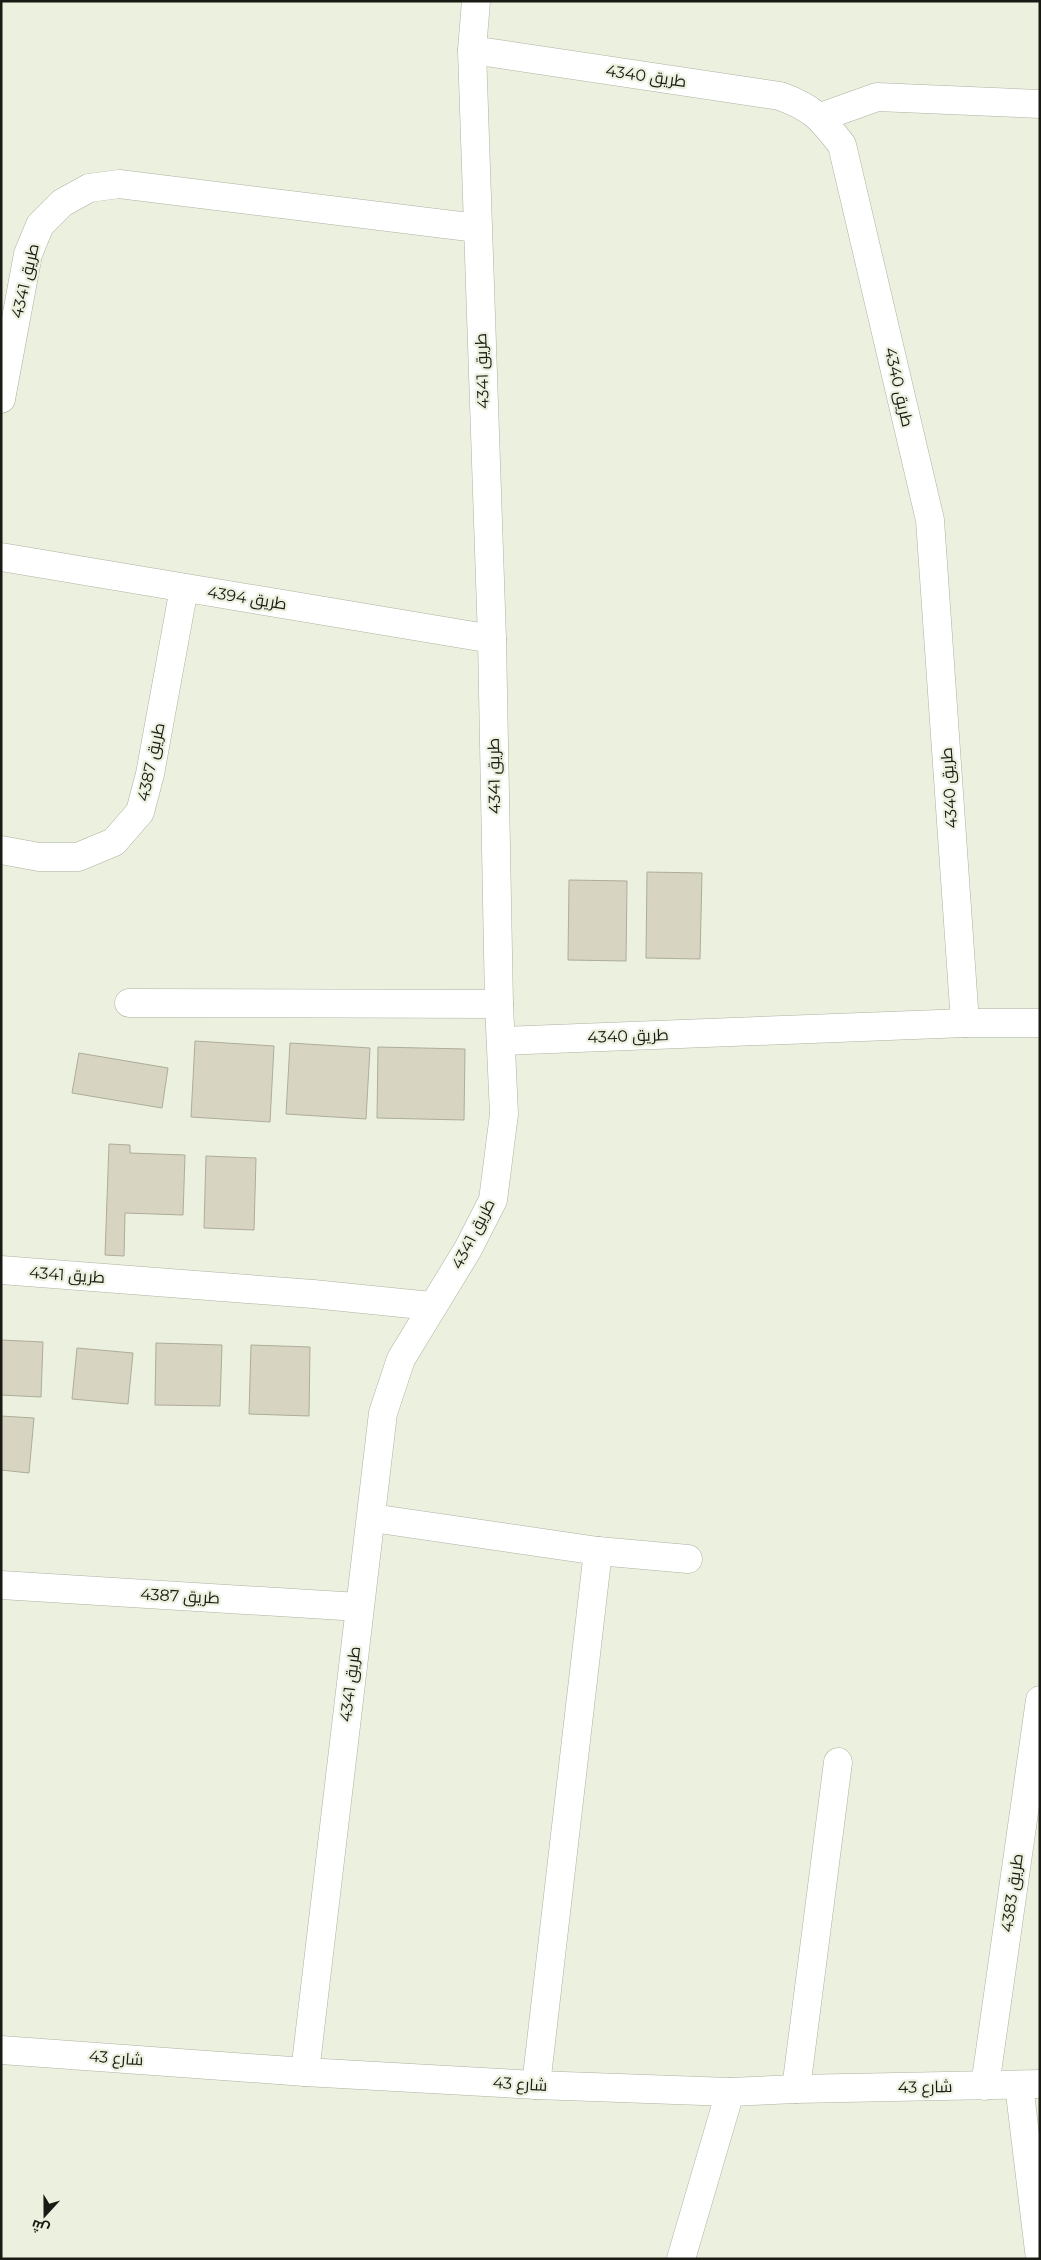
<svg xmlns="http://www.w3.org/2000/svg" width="1041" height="2260" viewBox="0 0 1041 2260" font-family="Montserrat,Cairo,sans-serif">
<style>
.building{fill:#d7d5c2;stroke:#aeac9a}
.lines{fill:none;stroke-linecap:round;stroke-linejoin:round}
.minor-casing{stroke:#acb2a0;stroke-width:29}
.minor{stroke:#fff;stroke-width:28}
.labels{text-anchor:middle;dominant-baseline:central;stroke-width:4.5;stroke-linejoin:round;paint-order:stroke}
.street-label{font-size:16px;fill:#181a13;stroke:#ebf1de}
</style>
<rect width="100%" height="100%" fill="#ebf1de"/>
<g class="building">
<path d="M647 872 702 873 700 959 646 958Z"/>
<path d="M569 880 627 881 626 961 568 960Z"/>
<path d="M195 1041 274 1046 270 1122 191 1117Z"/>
<path d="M290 1043 370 1048 366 1119 286 1114Z"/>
<path d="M378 1047 465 1049 464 1120 377 1118Z"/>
<path d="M79 1053 168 1068 162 1108 72 1093Z"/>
<path d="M109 1144 130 1145V1153L185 1155 183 1215 125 1213 124 1256 105 1255Z"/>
<path d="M206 1156 256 1158 254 1230 204 1228Z"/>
<path d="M1 1340 43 1342 41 1397 1 1395Z"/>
<path d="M156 1343 222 1345 220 1406 155 1405Z"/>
<path d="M251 1345 310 1347 309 1416 249 1414Z"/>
<path d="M77 1348 133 1353 128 1404 72 1399Z"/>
<path d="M1 1416 34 1418 29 1473 1 1470Z"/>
</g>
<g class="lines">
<defs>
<g id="minor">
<path d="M472 50 780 96C813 108 821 118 842 145L930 520 965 1023"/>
<path d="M821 117 877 97 1040 104"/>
<path d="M1 399 28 254 40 225 62 203 89 188 119 184 477 228"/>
<path d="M1 557 492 639"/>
<path d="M1 850 39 857H78L114 842 140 812 150 774 184 588"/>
<path d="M129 1003 499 1004"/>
<path d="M501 1041 965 1023H1040"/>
<path d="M1 1270 313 1294 431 1306"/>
<path d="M372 1518 598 1551 688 1559"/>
<path d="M1 1585 359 1607"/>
<path d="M1 2050 305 2072 536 2085 730 2092 796 2089 1040 2084"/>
<path d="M305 2072 383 1413 401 1359 468 1249 493 1200 504 1114 499 1004 492 639 472 50 476 1"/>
<path d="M536 2085 598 1551"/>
<path d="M1019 2085 1040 2259"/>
<path d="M985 2086 1040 1700"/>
<path d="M796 2089 838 1762"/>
<path d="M681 2259 730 2092"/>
</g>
</defs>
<use href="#minor" class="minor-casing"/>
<use href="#minor" class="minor"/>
</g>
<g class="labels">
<g class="street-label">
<text transform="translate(646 76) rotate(8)">طريق 4340</text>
<text transform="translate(25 281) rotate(-77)">طريق 4341</text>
<text transform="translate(482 371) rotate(-92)">طريق 4341</text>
<text transform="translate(899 387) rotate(77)">طريق 4340</text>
<text transform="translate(247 598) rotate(9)">طريق 4394</text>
<text transform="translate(151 762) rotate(-78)">طريق 4387</text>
<text transform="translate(494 776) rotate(-91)">طريق 4341</text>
<text transform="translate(949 788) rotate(-94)">طريق 4340</text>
<text transform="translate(628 1036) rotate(-2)">طريق 4340</text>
<text transform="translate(473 1234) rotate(-63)">طريق 4341</text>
<text transform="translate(67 1275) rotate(4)">طريق 4341</text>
<text transform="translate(180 1596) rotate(3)">طريق 4387</text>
<text transform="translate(350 1684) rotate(-83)">طريق 4341</text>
<text transform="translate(1012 1893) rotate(-82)">طريق 4383</text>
<text transform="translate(116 2058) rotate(4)">شارع 43</text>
<text transform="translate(520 2084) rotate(3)">شارع 43</text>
<text transform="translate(925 2087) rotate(-1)">شارع 43</text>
</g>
</g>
<rect width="1041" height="2260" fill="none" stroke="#181a13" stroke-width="5"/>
<g transform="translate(45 2215) rotate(201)" stroke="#ebf1de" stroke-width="4" paint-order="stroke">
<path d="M0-4L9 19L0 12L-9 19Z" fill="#181a13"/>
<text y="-8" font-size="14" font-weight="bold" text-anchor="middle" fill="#181a13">ش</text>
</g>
</svg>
